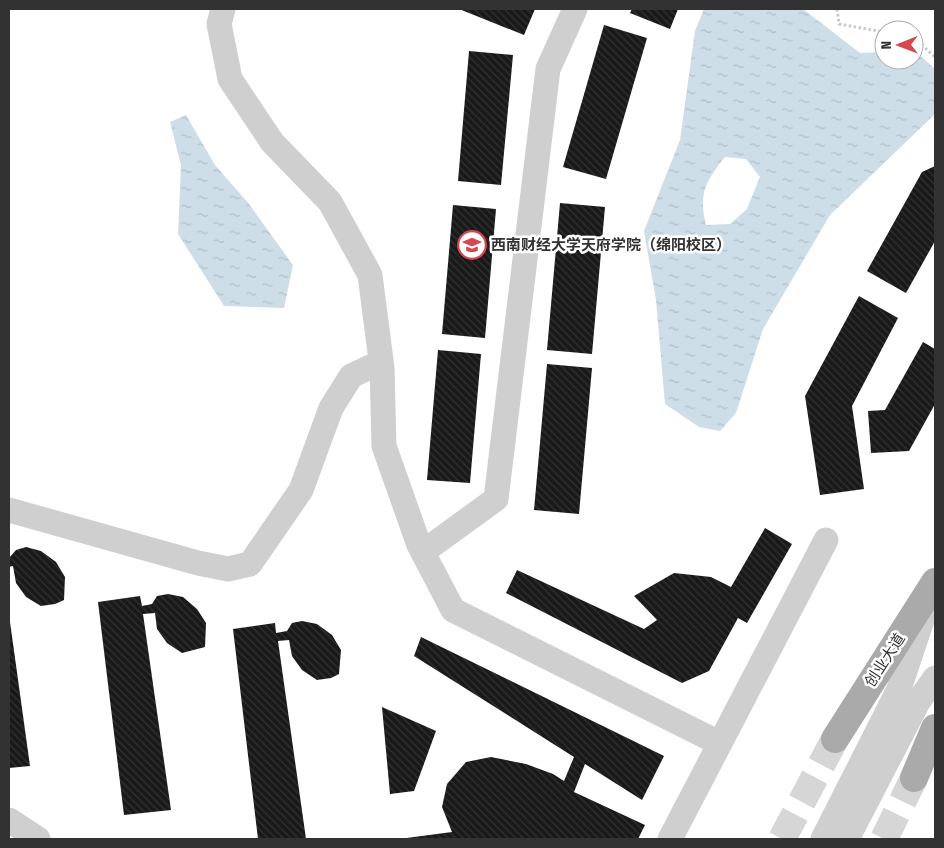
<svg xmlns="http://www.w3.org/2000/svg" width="944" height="848" viewBox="0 0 944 848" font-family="'Fira Sans Condensed','Noto Sans SC',sans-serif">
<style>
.water{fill:url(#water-ripples);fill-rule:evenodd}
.building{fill:url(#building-back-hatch)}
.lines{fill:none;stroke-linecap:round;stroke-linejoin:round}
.major-tunnel{stroke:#d6d6d6;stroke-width:28;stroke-dasharray:28 14;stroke-linecap:butt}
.path{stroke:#c9c9c9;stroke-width:3;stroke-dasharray:2.5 2.5;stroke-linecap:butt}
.minor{stroke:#cfcfcf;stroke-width:25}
.major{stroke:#aaa;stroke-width:28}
.labels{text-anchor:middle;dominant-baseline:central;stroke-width:5;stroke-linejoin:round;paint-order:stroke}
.poi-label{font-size:15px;font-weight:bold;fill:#323232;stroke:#fff;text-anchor:start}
.street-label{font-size:15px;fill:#323232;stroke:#fff}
</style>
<defs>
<pattern id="water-ripples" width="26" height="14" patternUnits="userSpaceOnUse" patternTransform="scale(1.25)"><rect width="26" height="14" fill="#cddee8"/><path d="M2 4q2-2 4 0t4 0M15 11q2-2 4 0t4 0" fill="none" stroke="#b0bfc7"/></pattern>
<pattern id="building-back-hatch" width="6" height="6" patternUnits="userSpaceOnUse" patternTransform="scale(1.25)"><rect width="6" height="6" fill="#191919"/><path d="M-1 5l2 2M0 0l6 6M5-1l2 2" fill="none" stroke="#323232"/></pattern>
</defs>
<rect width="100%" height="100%" fill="#fff"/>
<g class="water">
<path d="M704 9H803L860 53 884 52V60H914V50L935 69V114L830 215 763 329 736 413 720 431 699 427 665 404 656 300 644 231 680 140 695 31ZM725 157 746 159 760 177 747 209 730 224 706 225C698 193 706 181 725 157Z"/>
<path d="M186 115 215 165 249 204 293 265 284 308 224 306 178 234 181 165 170 122Z"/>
</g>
<g class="building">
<path d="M459 9H535L524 35Z"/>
<path d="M632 9H678L670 29 630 13Z"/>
<path d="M604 25 647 38 606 179 563 167Z"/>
<path d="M469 51 513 55 501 185 458 181Z"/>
<path d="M935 166V241L906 293 867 271 922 172Z"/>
<path d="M560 203 605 207 592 354 547 350Z"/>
<path d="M453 205 496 209 485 338 442 334Z"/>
<path d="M859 296 898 318 852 406 864 489 820 495 805 396Z"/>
<path d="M923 342 935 349V404L909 451 871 453 868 411 885 410Z"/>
<path d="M438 350 481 354 470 483 427 480Z"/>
<path d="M547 364 592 368 579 514 534 510Z"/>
<path d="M765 528 792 544 747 623 738 618 709 671 682 683 506 593 517 570 644 629 657 620 634 596 674 573 711 577 731 587Z"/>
<path d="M26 547 41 551 56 562 65 577 64 600 55 604 41 606 26 597 16 583 13 566 9 567V558L16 550Z"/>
<path d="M168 594 183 597 197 609 206 623 205 647 182 653 167 643 157 629 155 613 143 614 171 810 124 815 98 602 140 596 142 606 152 604 157 596Z"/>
<path d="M302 621 317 624 332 635 341 650 339 674 331 678 317 680 302 670 292 656 289 640 278 641 306 839H258L233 629 275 623 276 633 287 631 292 623Z"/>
<path d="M10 622 30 766 9 768V623Z"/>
<path d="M421 637 664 756 642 800 585 764 574 792 645 825 638 839H399L452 832 442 807 447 784 466 762 491 757 526 764 553 774 564 781 574 757 414 656Z"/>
<path d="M382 707 436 731 414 791 390 794Z"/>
</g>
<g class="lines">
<g class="major-tunnel">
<path d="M782 839 835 739"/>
<path d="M884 839 914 778"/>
</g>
<g class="path">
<path d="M837 9 839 24 884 32"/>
<path d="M914 38 935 57"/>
</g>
<g class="minor">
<path d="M223 9 219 24 230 79 272 142 330 202 370 275 382 368 384 446 419 545 453 610 719 743"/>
<path d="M9 510 198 563 228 569 250 564 301 490 331 408 351 376 381 362"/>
<path d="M423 552 496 499 548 69 575 9"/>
<path d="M9 820 38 839"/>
<path d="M670 839 826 540"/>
<path d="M823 839 899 689 927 605"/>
<path d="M847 839 918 702 935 678"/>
</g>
<g class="major">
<path d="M835 739 935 582"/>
<path d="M914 778 935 728"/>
</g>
</g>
<defs>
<symbol id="university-ring" viewBox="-11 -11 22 22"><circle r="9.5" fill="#fff" stroke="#d54851" stroke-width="1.5"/><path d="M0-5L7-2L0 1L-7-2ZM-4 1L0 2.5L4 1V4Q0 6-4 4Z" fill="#d54851"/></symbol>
</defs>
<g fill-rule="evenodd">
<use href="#university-ring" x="456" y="229" width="32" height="32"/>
</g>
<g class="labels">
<g class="poi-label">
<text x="491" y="245">西南财经大学天府学院（绵阳校区）</text>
</g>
<g class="street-label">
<text transform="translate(885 660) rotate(-57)">创业大道</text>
</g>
</g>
<rect width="944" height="848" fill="none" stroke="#323232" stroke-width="20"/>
<g transform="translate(899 45) rotate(269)"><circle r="24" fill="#ffffff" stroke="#adadad"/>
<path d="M0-4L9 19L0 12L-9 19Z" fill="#d54851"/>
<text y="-8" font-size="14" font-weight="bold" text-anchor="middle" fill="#323232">N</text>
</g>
</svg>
